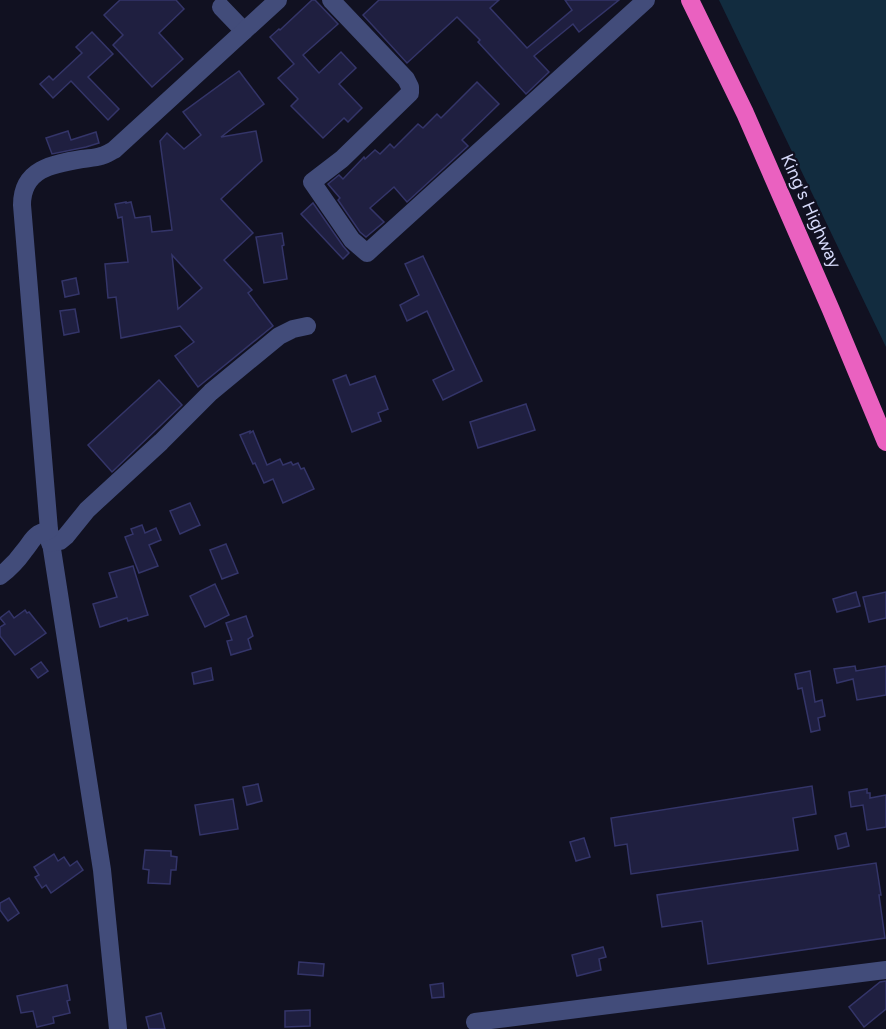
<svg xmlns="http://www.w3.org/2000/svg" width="886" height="1029" viewBox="0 0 886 1029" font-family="Figtree,sans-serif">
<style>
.water{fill:#122c3f}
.building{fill:#1f1f40;stroke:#343569;stroke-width:1.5;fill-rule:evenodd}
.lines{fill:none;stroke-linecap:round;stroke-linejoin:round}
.minor{stroke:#424c7a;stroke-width:18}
.highway{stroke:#ea61c0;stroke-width:18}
.labels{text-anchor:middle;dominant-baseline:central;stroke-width:4.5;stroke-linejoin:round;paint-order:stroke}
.street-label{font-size:18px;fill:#d6dafa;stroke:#111121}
</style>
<rect width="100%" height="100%" fill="#111121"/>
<path class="water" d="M719 0H886V347Z"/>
<g class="building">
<path d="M120 0H176L184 9 159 33 183 59 152 87 113 45 123 35 104 15Z"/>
<path d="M312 0H315L338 24 303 55 319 73 341 52 356 68 339 84 362 108 348 122 344 118 323 138 291 106 298 99 278 78 294 64 270 37 279 29 280 30Z"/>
<path d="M379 0H499L490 8 527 48 572 10 565 0H619L579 32 573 24 534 56 549 72 526 94 478 42 480 40 457 17 407 63 363 15Z"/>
<path d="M92 32 113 54 88 77 119 109 108 120 71 81 53 98 40 84 49 76 53 80 82 53 76 47Z"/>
<path d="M239 71 264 104 221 137 256 131 262 161 221 199 253 233 224 260 252 290 248 293 273 326 198 387 175 356 194 342 180 326 121 338 116 297 108 298 105 264 128 262 122 217 118 218 115 204 126 202V203L131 202 135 218 150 216 152 232 172 230 160 141 167 133 184 149 201 135 183 112ZM172 255 202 288 178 309Z"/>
<path d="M477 82 499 104 462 140 468 146 407 202 394 187 370 208 384 222 366 237 360 232 338 200 340 198 328 184 339 175 343 179 364 157 365 159 375 150 380 154 390 144 394 148 418 124 423 128 437 114 441 118Z"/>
<path d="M68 131 71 140 96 132 99 143 86 147 52 154 46 138Z"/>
<path d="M313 203 343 246 349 253 343 259 301 214Z"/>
<path d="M282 233 284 245 282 246 287 279 264 283 256 237Z"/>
<path d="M423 256 482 381 443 400 433 380 454 370 427 311 407 321 400 305 419 295 405 264Z"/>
<path d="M76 278 79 294 65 297 62 281Z"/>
<path d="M75 309 79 332 64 335 60 311Z"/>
<path d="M346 375 350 385 375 376 388 409 378 413 381 421 352 432 333 380Z"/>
<path d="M159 380 182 405 112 472 88 445Z"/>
<path d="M526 404 535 430 478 448 470 422Z"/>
<path d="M250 431V433L253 431 267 465 280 459 283 465 291 462 293 465 298 463 301 469 304 468 314 489 283 503 273 479 264 483 255 463 253 464 240 435Z"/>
<path d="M190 503 200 525 180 534 170 511Z"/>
<path d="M142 525 145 533 156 528 161 540 149 545 158 566 139 573 125 537 133 534 131 529Z"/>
<path d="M226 544 238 573 222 579 210 550Z"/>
<path d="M133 566 148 615 128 621 127 618 100 627 93 604 117 597 109 573Z"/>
<path d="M215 584 229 615 205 627 190 596Z"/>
<path d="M856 592 860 606 837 612 833 599Z"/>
<path d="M886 592V618L869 622 863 597Z"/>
<path d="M25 610 27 613 29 612 46 633 15 655 0 636V627L5 624 0 618 9 611 14 618Z"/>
<path d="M246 616 253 636 248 639 251 649 231 655 227 641 232 640 226 623Z"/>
<path d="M41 662 48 671 38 678 31 669Z"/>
<path d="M855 666 856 671 886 666V695L857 700 853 679 837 683 834 669Z"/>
<path d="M211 668 213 680 194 684 192 673Z"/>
<path d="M810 671 815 702 822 700 825 716 818 718 820 730 811 732 802 688 798 689 795 674Z"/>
<path d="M258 784 262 801 247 805 243 787Z"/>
<path d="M812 786 816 814 793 818 798 850 631 874 627 844 615 846 611 818Z"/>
<path d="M867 789V793H870V798L886 795V827L867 830 863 805 851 807 849 792Z"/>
<path d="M233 799 238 829 200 835 195 805Z"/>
<path d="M846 833 849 846 838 849 835 836Z"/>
<path d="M584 838 590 857 576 861 570 842Z"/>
<path d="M145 850 171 851V856L177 857 176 870H171L170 884 148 883 149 870 143 869Z"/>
<path d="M54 854 58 861 64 857 70 866 77 861 83 870 51 893 46 885 42 888 35 877 39 875 34 867Z"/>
<path d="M876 863 881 895H879L885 938 708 964 702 921 662 927 657 895Z"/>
<path d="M9 898 19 913 8 921 0 910V903Z"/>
<path d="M603 947 606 957 599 959 601 970 577 976 572 955Z"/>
<path d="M299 962 324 964 323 976 298 974Z"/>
<path d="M886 981V1009L864 1027 849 1007 880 982Z"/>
<path d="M443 983 444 997 432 998 430 985Z"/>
<path d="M67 985 70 1000 67 1001 70 1013 53 1017 54 1023 37 1027 33 1011 21 1013 17 996Z"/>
<path d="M310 1010V1026L285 1027V1011Z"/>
<path d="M161 1013 165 1029H149L146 1017Z"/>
</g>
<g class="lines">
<g class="minor">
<path d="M331 0 406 79 410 87V93L342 159 312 182 352 240 367 253 646 0"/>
<path d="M221 7 244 31"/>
<path d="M49 530 102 870 118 1029"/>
<path d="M50 543 60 541 66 536 87 510 161 442 211 392 279 336 293 329 307 326"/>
<path d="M0 576C9 569 17 561 24 551 34 539 32 535 49 530L22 205C22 169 52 164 82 159 88 158 95 158 101 156 105 155 110 152 114 150L278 0"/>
<path d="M475 1022 886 970"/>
</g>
<path class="highway" d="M690 0 745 113 831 310 886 442"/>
</g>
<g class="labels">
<g class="street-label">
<text transform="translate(811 211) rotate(66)">King's Highway</text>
</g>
</g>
</svg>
